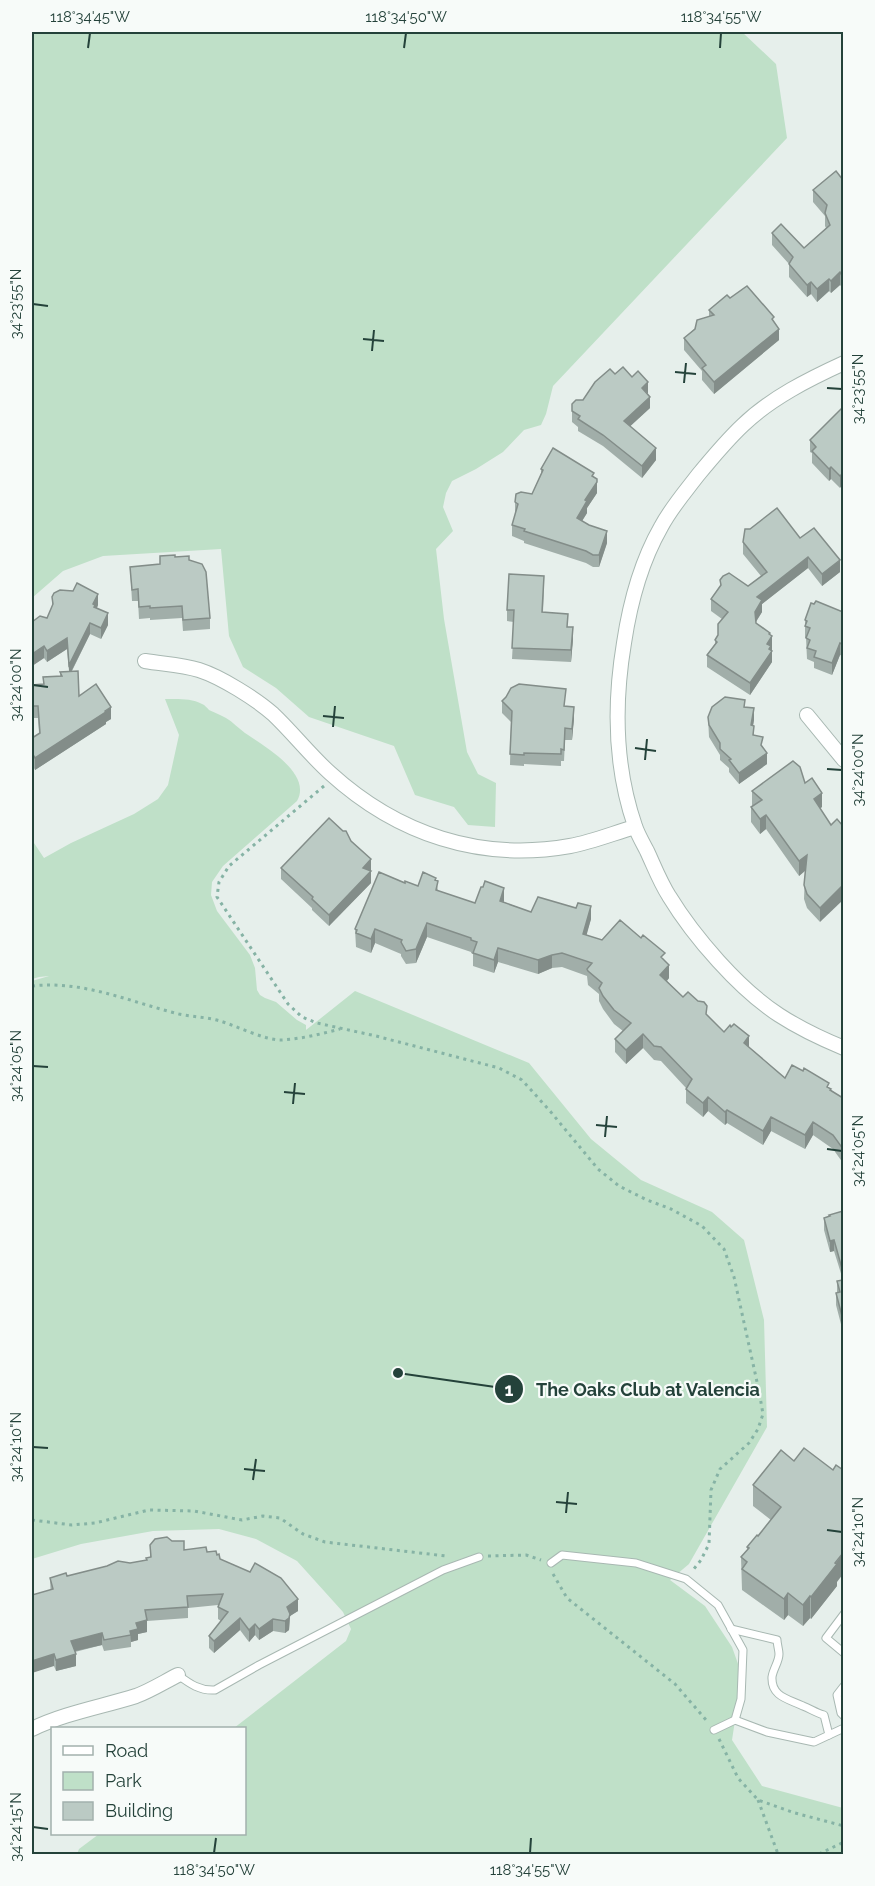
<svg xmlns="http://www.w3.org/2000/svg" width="875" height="1886" viewBox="0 0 875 1886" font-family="Raleway,sans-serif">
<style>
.green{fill:#bfe0c8}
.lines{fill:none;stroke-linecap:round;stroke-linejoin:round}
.lane-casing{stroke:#a8b8b2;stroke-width:9}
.street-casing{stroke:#a8b8b2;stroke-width:16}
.path{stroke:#86b3a5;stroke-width:3;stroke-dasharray:3 4.5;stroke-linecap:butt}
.lane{stroke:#fff;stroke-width:7}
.street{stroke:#fff;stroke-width:14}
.wall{fill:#a1aea9}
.shaded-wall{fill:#838d89}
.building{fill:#bbcac4;stroke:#838d89;stroke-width:1.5}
.ticks{fill:none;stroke:#24423a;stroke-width:2}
.leader{fill:none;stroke:#24423a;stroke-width:2}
.callout-dot{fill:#24423a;stroke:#f7fbf9;stroke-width:2}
.mark-label{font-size:18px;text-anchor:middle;font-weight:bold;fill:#fff}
.callout-label{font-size:18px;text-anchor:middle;font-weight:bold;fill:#24423a;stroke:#f7fbf9;stroke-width:4.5;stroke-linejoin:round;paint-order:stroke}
.neatline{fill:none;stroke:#24423a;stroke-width:2}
.ticks-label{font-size:15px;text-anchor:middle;fill:#24423a}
</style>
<rect width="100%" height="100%" fill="#e6efeb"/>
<g class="green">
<path d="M32 32H742L776 64 787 138 553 386 546 414 541 425 524 430 503 452 476 469 452 481 446 493 443 507 453 531 436 549 444 619 467 752 478 774 496 783 495 827 468 825 454 807 415 795 394 746 309 717 276 688 243 667 229 636 221 549 103 556 63 571 32 598Z"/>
<path d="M165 699C178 699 191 698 202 704 205 705 207 708 209 710 215 713 221 715 226 718 233 722 238 728 245 733 262 745 313 773 297 801L223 866 212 882 211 895 217 911 250 955 255 968 257 990 260 995 265 998 276 1002 297 1020 306 1025V1030L355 991 529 1063 591 1139 641 1180 712 1212 744 1240 764 1320 767 1427 689 1564 670 1580 705 1606 732 1647 742 1675 732 1740 762 1786 843 1808V1854H77L79 1849 99 1834H244V1728H234L346 1641 351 1629 343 1612 297 1561 256 1539 219 1529 153 1531 81 1544 32 1559V981L49 976 39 977 32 979V840L44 858 71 843 134 814 158 799 168 785 179 735Z"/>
</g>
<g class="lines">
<defs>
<g id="lane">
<path d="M551 1563 562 1555 636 1563 686 1579 718 1605 743 1650 741 1699 735 1720 714 1730"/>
<path d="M844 1614 826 1638 844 1653"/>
<path d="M731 1629 777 1640C777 1644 779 1650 779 1654 779 1662 773 1669 772 1677 771 1697 789 1699 803 1706 811 1709 816 1713 824 1715L829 1735 814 1742 767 1732 735 1720"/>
<path d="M178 1675C190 1684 200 1691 215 1690L259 1665 443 1570 479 1557"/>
<path d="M844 1686 837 1695 841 1713 844 1716"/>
<path d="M829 1735 844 1728"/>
</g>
<g id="street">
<path d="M844 363C809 379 771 398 743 425 727 440 712 458 698 475 685 492 671 508 661 527 641 562 630 603 624 643 614 703 615 768 635 826 638 835 643 843 647 851 654 866 660 882 669 896 694 937 739 989 779 1015 799 1028 822 1039 844 1048"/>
<path d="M145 661C163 664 182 665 199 670 221 677 256 699 273 714 293 733 310 755 330 773 397 834 480 862 570 846 592 842 614 833 635 827"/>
<path d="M807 715 844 760"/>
<path d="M32 1729C65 1713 101 1707 136 1696 150 1691 164 1682 178 1675"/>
</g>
</defs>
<use href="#lane" class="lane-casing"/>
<use href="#street" class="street-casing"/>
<g class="path">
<path d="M324 786 229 866 219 882 217 897 288 1004 302 1017 317 1023 376 1036 499 1068 522 1080 550 1111 598 1169 619 1186 647 1200 671 1209 702 1226 724 1249 734 1277 759 1391 763 1414 758 1429 749 1443 720 1469 711 1490 709 1544 701 1560 693 1570"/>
<path d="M32 986C83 980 130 1002 179 1014 193 1017 207 1017 220 1021 237 1026 264 1040 281 1040 301 1039 321 1034 340 1029"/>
<path d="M32 1520 72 1525 95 1523 149 1510 194 1511 242 1520 263 1516 280 1518 303 1534 325 1542 446 1556"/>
<path d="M488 1556 526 1555 541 1560"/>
<path d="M553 1574 567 1598 675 1684 707 1721"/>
<path d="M719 1739 738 1778 758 1800 795 1813 844 1826"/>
<path d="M758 1800 778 1854"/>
<path d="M819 1854 844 1842"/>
</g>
<use href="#lane" class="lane"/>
<use href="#street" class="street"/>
</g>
<g class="wall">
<path d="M843 180 841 286 840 285 831 293 829 291 817 302 811 294 807 297 789 277V264L772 245V233L804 248 826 228 825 226V216L813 202V190Z"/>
<path d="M730 298 774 323 779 340 714 394 702 380V371L684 350V338L709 316V310Z"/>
<path d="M648 394 650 408 630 426 656 460 642 478 603 446 578 431V427L572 422V404L583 400Z"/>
<path d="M841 409 840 488 831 479 829 481 812 463V453L810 452V440Z"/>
<path d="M541 469 594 477 597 491V493L587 508V513L582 521 607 543 599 567H593L586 563 524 543V541L512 536V525L516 514 515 513V502L532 494 541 474Z"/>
<path d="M800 538 840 572 822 586 808 568 762 604V612L756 622V623L770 635 772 648V662L750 695 707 667V655L715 644V640L718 636 722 619 711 611V599L720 586V580L748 586 761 576 743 554V542Z"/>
<path d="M160 556 175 557 189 560 210 618V629L183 631 182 618 150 620V618L139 619 138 601H132L130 567 160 564Z"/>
<path d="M544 588 543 612 568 627 573 639 571 662 512 659 514 622 507 621V610Z"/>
<path d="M52 597 98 605 97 608 108 625 101 639 90 634 72 671 79 696 111 719 106 722V724L35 770 32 764V738L39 733 38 718H32V685L43 684V677L60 676V672L69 671 67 649 47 662 44 658 32 666 52 606Z"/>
<path d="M843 612V656L840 655 832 675 814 668V662L807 659 806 638H805V620Z"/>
<path d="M502 701 565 706 574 718 572 740H565L564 761H561V766L524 764V766L510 765 511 722 502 713Z"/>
<path d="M745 707 754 720 753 725 754 735 763 747 767 764 739 784 729 772V768L720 760V755L709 737 708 717Z"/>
<path d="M805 783 822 807 820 808V922L807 908 804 899 805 871 799 876 766 829 760 834 751 822V807L753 806 752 805V791Z"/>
<path d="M351 841 371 871V883L329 926 312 910V908L281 879V868Z"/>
<path d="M436 880 438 891 475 903 504 902 531 912 591 919 586 935 665 961 669 978 667 981 683 997 707 1015 724 1032 749 1047 785 1078 829 1088 831 1091 843 1098V1163L833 1149 813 1135 805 1149 771 1131 763 1145 727 1123 725 1125 708 1111 703 1117 686 1103V1088L661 1061 654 1060 643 1048 626 1064 615 1052V1039L623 1031 614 1024 603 1009 599 1001V994L588 985 587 976 562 967 552 968 538 974 498 962 494 973 473 966V954L471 953V952L427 937 416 963 406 964 401 956V954L375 943 371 953 356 947 355 929 405 883 418 886Z"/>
<path d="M843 1211V1327L842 1328 836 1305V1293H837V1281L843 1280 834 1251 830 1252 824 1230V1218Z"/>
<path d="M781 1450 837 1582V1586L811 1619 810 1618 803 1626 788 1615 784 1620 742 1590 741 1557 747 1550V1547L758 1536 771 1520 753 1506V1485Z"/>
<path d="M150 1545 207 1552 217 1555 220 1559 298 1611 290 1616 289 1630 285 1633 273 1631 259 1640 255 1635 249 1642 240 1630 214 1653 209 1648V1636L221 1621 218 1619V1605L188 1608V1618L147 1621V1632L138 1634V1640L131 1642V1647L104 1651 102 1645 75 1652 76 1666 56 1671 54 1666 50 1578 67 1576 147 1560 150 1557Z"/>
</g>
<g class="shaded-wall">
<path d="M840 272V285L831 293V281Z"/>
<path d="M843 272V284L841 286V274Z"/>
<path d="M829 279V291L817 302V289Z"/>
<path d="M811 282V294L807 297V285Z"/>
<path d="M779 329V340L714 394V382Z"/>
<path d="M648 382V394L642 388Z"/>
<path d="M650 397V408L624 432V421Z"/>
<path d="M656 448V460L642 478V466Z"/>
<path d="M831 467V479L829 481V469Z"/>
<path d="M843 473V484L840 488V476Z"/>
<path d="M597 479V493L587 508V513L577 529V518L585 500Z"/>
<path d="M607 531V543L599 567V555Z"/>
<path d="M808 557V568L762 604V612L755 623V612L757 597Z"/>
<path d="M840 560V572L822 586V574Z"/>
<path d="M98 594V605L95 612 93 604Z"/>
<path d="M108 613V625L101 639V628Z"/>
<path d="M90 623V634L69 676V665Z"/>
<path d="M573 627V639L571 662V650Z"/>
<path d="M770 633V639L772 636V662L750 695V683L767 644Z"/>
<path d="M67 638V649L47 662V651Z"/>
<path d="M840 643V655L832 675V663Z"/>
<path d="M44 646V658L32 666V654Z"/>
<path d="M111 707V719L106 722V724L35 770V758Z"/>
<path d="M574 707V718L572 740V729Z"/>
<path d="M754 708V720L751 737V725Z"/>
<path d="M767 753V764L739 784V773Z"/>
<path d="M822 793V807L814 813V799Z"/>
<path d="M766 815V829L760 834V819Z"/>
<path d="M807 855V869L799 876V861Z"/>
<path d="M371 859V883L329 926V915L363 868Z"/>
<path d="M843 885V900L820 922V908Z"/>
<path d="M504 888V902L500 901Z"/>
<path d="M591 906V919L583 948V934Z"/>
<path d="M427 923V937L416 963V949Z"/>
<path d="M375 929V943L371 953V939Z"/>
<path d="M498 948V962L494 973V960Z"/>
<path d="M552 955V968L538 974V960Z"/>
<path d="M669 965V978L660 989V975Z"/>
<path d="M643 1034V1048L626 1064V1050Z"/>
<path d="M749 1036V1050L744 1043Z"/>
<path d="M708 1097V1111L703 1117V1103Z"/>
<path d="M727 1110V1123L725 1125V1112Z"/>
<path d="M771 1117V1131L763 1145V1131Z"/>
<path d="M813 1122V1135L805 1149V1135Z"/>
<path d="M834 1240V1251L830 1252V1241Z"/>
<path d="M842 1316H843V1327L842 1328Z"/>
<path d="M843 1553V1574L837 1582V1586L811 1619V1597Z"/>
<path d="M788 1593V1615L784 1620V1599Z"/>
<path d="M810 1596V1618L803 1626V1605Z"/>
<path d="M298 1599V1611L290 1616 289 1630 285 1633V1621L287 1607Z"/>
<path d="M240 1618V1630L214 1653V1641Z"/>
<path d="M273 1619V1631L259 1640V1629Z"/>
<path d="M147 1620V1632L138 1634V1640L131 1642 130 1631 136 1623Z"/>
<path d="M255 1624V1635L249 1642V1630Z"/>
<path d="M102 1633V1645L71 1652V1641Z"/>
<path d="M54 1654V1666L32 1673V1661Z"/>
<path d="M76 1654V1666L56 1671V1660Z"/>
</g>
<g class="building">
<path d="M836 171 843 180V272L841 274 840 272 831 281 829 279 817 289 811 282 807 285 789 264 793 257 772 233 781 224 804 248 830 225 825 213 827 205 813 190Z"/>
<path d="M747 286 774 317 772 319 779 329 714 382 702 368 706 365 684 338 695 329 697 320 714 315 709 310 727 295 730 298Z"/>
<path d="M623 367 632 377 638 371 648 382 642 388 650 397 624 421 656 448 642 466 603 435 578 419 580 416 572 411V404L576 400H583L595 382 610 369 615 374Z"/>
<path d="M841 409 843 411V410V473L840 476 831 467 829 469 812 451 816 447 810 440Z"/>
<path d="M553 448 594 473 592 476 597 479V482L585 500 587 501 577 518 589 525 607 531 599 555H593L586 551 524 531 525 529 512 525 518 504 515 502 516 494 521 492 532 494 543 470 541 469Z"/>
<path d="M777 508 800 538 814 528 840 560 822 574 808 557 757 597 762 600 755 612 756 623 770 633 769 634 772 636 767 644 771 646 769 649 772 651 750 683 707 655 717 642 715 640 718 635V624L728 612 711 599 721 585 720 580 723 576 729 573 748 586 767 572 743 542 745 529H750Z"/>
<path d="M175 555V557L189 556V560L202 564 206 572 210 618 183 620 182 606 150 608V606L139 607 138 589 132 590 130 567 160 564V556Z"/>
<path d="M509 574 544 576 542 612 568 614 567 627H573L571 650 512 648 514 610H507Z"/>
<path d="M77 583 98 594 93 604 95 605 94 607 108 613 101 628 90 623 69 665 67 638 47 651 44 646 32 654V622L40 616 47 618 53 604 52 597 54 593 60 590 73 591Z"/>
<path d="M816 601 843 612V645L840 643 832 663 814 657 816 651 807 648 810 640 806 638 810 628 805 626 807 621 805 620 811 603 814 604Z"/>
<path d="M78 671 79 696 96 684 111 707 105 711 106 712 35 758 32 753V738L40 733 38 706H32V685L44 684 43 677 62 676 60 672Z"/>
<path d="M519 684 566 689 564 706 574 707 572 729 565 728 564 750 561 749V754L524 753V755L510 754 512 711 502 701 506 697 511 688Z"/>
<path d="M725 697 745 700 744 707 754 708 751 725 754 726 753 735 763 737 761 745 767 753 739 773 729 760 731 759 720 749V743L709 725 708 717 712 707Z"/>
<path d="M793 761 800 767 805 783 812 778 822 793 814 799 831 825 837 819 843 826V885L820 908 807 894 804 885 807 855 799 861 766 815 760 819 751 807 762 800 752 791Z"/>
<path d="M329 818 343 831H346L351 841 371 859 363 868 371 871 329 915 312 899 313 897 281 868Z"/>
<path d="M379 872 405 883V881L418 886 423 872 436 878 435 880 438 881 436 890 475 903 481 887H483L485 881 504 888 500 901 531 912 538 897 576 908 578 903 591 906 583 934 602 940 620 920 641 938 643 935 665 953 661 957 669 965 660 975 683 997 688 992 698 1001 704 1002 707 1006 706 1014 724 1032 730 1025 731 1027 734 1024 749 1036 744 1043 785 1078 792 1065 803 1071 804 1068 829 1083 827 1087 831 1089 830 1090 843 1098V1149L833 1135 813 1122 805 1135 771 1117 763 1131 727 1110 725 1112 708 1097 703 1103 686 1089 692 1079 661 1047 654 1046 643 1034 626 1050 615 1039 631 1023 614 1010 603 996 599 988 602 983 588 971 587 969 592 963 562 953 552 955 538 960 498 948 494 960 473 953 477 942 471 940V938L427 923 416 949 406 951 401 942 402 940 375 929 371 939 356 933 357 930 355 929Z"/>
<path d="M843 1211V1272L834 1240 830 1241 824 1218 830 1216 829 1215Z"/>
<path d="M843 1280V1316H842L836 1293 840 1292 837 1281Z"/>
<path d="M804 1448 833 1470 836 1465 843 1470V1553L835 1563 837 1564 811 1597 810 1596 803 1605 788 1593 784 1599 742 1569 747 1562 741 1557 749 1548 747 1547 757 1535 758 1536 781 1507 753 1485 781 1450 794 1461Z"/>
<path d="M167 1537 172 1541H184V1550L206 1547 207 1552 216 1551 217 1555 219 1554 220 1559 250 1572 255 1563 281 1578 298 1599 287 1607 290 1614 289 1618 285 1621 273 1619 259 1629 255 1624 249 1630 240 1618 214 1641 209 1636 228 1612 218 1607 223 1594 187 1596 188 1607 145 1610 147 1620 136 1623 138 1629 130 1631 131 1635 104 1640 102 1633 71 1641 76 1654 56 1660 54 1654 32 1661V1595L53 1589 50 1578 66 1573 67 1576 107 1566 118 1561 130 1563 147 1560 146 1558 151 1557 150 1545 155 1539Z"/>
</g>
<path class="ticks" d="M88 48 90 33M404 48 406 33M720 48 721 33M33 304 48 306M363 339 384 341M372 351 374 330M675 372 696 374M684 383 686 363M827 388 842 389M33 685 48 687M323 716 344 718M333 727 335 706M635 748 656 751M645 760 647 739M827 769 842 770M33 1066 48 1067M284 1092 305 1094M293 1104 295 1083M596 1125 617 1127M605 1137 607 1116M827 1149 842 1151M33 1447 48 1448M244 1469 265 1471M253 1480 256 1459M556 1502 577 1504M566 1513 568 1492M827 1530 842 1532M33 1827 48 1829M214 1853 216 1838M530 1853 531 1838"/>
<path class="leader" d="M398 1373L509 1389"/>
<g class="callout-dot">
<circle cx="398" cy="1373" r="6"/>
<circle cx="509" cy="1389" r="15"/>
</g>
<g class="mark-label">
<text x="509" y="1396">1</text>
</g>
<g class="callout-label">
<text x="648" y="1396">The Oaks Club at Valencia</text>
</g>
<rect width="875" height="1886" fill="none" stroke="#f7fbf9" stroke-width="66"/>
<rect x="51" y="1727" width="195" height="108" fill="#f7fbf9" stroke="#a3b1ad" stroke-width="1.5"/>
<rect x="63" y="1746" width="30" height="9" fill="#ffffff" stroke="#a3b1ad" stroke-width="1.5"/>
<text x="105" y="1757" font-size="18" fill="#24423a">Road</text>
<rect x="63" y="1772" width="30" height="18" fill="#bfe0c8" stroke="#a3b1ad" stroke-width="1.5"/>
<text x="105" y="1787" font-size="18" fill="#24423a">Park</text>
<rect x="63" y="1802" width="30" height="18" fill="#bbcac4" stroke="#a3b1ad" stroke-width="1.5"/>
<text x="105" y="1817" font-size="18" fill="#24423a">Building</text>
<rect x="33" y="33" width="809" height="1820" class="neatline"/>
<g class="ticks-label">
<text x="90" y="22">118°34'45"W</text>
<text x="406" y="22">118°34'50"W</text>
<text x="721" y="22">118°34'55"W</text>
<text transform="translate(16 304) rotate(-90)" y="5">34°23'55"N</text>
<text transform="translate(858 389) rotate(-90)" y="5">34°23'55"N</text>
<text transform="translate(16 685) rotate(-90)" y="5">34°24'00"N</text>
<text transform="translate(858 770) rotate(-90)" y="5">34°24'00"N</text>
<text transform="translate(16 1066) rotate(-90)" y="5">34°24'05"N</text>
<text transform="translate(858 1151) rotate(-90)" y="5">34°24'05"N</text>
<text transform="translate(16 1447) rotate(-90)" y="5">34°24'10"N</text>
<text transform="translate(858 1532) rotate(-90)" y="5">34°24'10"N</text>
<text transform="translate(16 1827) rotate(-90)" y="5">34°24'15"N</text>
<text x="214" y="1875">118°34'50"W</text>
<text x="530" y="1875">118°34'55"W</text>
</g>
</svg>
